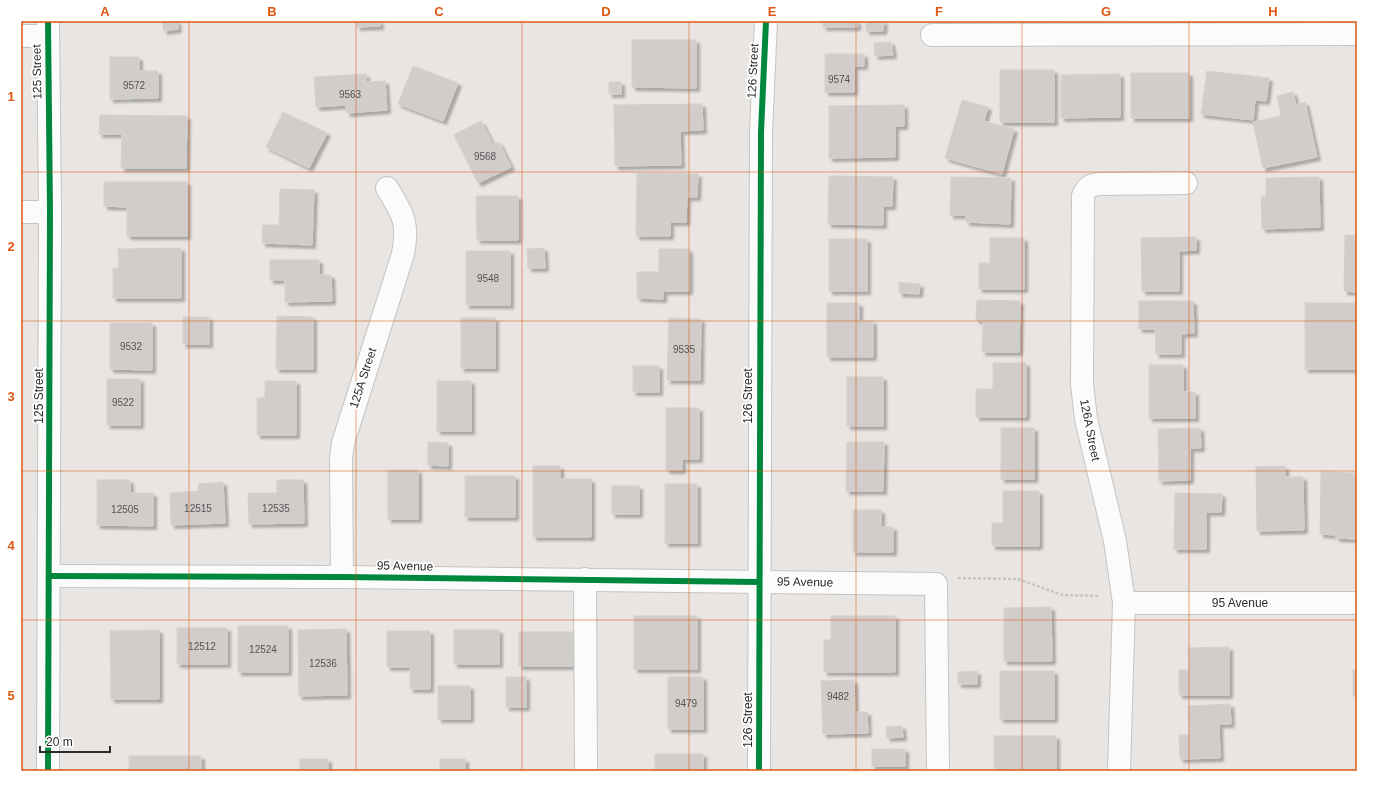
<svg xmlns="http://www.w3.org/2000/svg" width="1378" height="792" viewBox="0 0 1378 792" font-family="Arial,sans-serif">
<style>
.building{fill:#d0cdcb;stroke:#d3d1cd;filter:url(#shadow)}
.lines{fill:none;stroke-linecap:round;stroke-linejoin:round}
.minor-casing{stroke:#c4c4c4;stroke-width:24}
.path{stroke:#c6c6c6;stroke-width:2.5;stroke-dasharray:3 2;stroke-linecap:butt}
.minor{stroke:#fcfbfb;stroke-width:22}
.cycleway-casing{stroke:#fff;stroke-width:8}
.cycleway{stroke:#00873e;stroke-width:6}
.grid{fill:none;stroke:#df570e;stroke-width:1;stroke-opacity:0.55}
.labels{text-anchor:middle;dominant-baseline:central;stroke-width:3.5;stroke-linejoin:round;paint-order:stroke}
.number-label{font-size:10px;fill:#555454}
.street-label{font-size:12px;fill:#2b2b2b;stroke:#fff}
.neatline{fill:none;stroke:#df570e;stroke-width:1.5}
.grid-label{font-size:13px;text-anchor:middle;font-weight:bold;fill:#df570e}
</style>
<defs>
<filter id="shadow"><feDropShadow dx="3.5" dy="3.5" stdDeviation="1" flood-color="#0004"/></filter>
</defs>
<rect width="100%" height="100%" fill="#e8e5e2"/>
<g class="building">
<path d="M162 21H177L178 29 164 31Z"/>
<path d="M356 21H380V26L357 27Z"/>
<rect x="823" y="21" width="34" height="6"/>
<path d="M866 21H884L883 31H866Z"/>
<path d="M632 40H696V88L632 87Z"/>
<path d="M891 42 893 55 875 56 874 43Z"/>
<path d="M825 54H864V66H854V92H825Z"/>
<path d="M110 57H139V71H158V98L110 99Z"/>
<path d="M413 66 458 83 443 121 398 104Z"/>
<rect x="1000" y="70" width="54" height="52"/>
<path d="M1207 71 1269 78 1266 101 1255 100 1253 120 1201 114Z"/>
<rect x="1131" y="73" width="58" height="45"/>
<path d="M366 74V82L385 81 387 110 347 113 346 105 316 107 314 77Z"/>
<path d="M1120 74V117L1061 118V75Z"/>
<rect x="609" y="82" width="12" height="12"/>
<path d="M1293 92 1296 105 1305 102 1317 157 1263 168 1253 122 1281 116 1277 96Z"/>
<path d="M962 100 988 107 984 121 1014 129 1002 174 945 158Z"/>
<path d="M702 104 703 130 680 131 681 165 615 166 614 105Z"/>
<path d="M904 105V126H895V157L829 158V106Z"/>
<path d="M283 112 327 133 309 168 266 147Z"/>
<path d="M100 115 187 116 186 168H121L122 134H99Z"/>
<path d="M481 121 493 145 499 142 511 167 478 183 454 135Z"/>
<path d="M637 173 698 174 697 197H687L686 222H670V236H636Z"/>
<path d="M829 176 893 177 892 206H883V225L828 224Z"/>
<path d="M951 177 1011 178 1010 224 966 222V215H950Z"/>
<path d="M1319 177 1320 227 1262 229 1261 197H1266V178Z"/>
<path d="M104 182H187V236H127V207L104 206Z"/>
<path d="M280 189 314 190 312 245 262 243 263 225H279Z"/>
<path d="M476 196H518V240H477Z"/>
<path d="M1345 235 1357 236V292L1344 291Z"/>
<path d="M1196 237V250L1179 251V291H1142L1141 238Z"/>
<path d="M990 238H1024V289H979V263H990Z"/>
<rect x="829" y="239" width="38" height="52"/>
<path d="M181 248V298H113V268H119L118 249Z"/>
<path d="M544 248 545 268H528L527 249Z"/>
<path d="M659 249H689V291H663V299L637 298V272H659Z"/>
<rect x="466" y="251" width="44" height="54"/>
<path d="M270 260H319V275H331L332 301 285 302V280H270Z"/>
<path d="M899 282 920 284 919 294 899 293Z"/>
<path d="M977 300 1020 301 1019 352H982L983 321 976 320Z"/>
<path d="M1139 301H1193L1194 333 1181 334V354H1156L1155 329H1139Z"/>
<path d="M827 303H859V321H873V357H827Z"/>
<rect x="1305" y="303" width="52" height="66"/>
<path d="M277 316 313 317V369H276Z"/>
<rect x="183" y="317" width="26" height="27"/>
<rect x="461" y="318" width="34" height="50"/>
<path d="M669 318 701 319 700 380H667Z"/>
<path d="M110 323H152V370L110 369Z"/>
<path d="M993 363H1026V417H976V389H993Z"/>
<path d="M1149 365H1183V392H1195V418H1149Z"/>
<rect x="633" y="366" width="26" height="26"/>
<rect x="847" y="377" width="36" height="49"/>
<rect x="107" y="379" width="33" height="46"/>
<path d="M265 381H296V435H257V398H265Z"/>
<rect x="437" y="381" width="34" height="50"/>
<path d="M666 408H699V459H682V470H666Z"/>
<rect x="1001" y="428" width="33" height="51"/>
<path d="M1200 428 1201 448H1190V480L1159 481 1158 429Z"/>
<path d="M428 442 448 443V466L428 465Z"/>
<path d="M847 442H884L883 491H846Z"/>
<path d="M533 466H560V479H591V537H533Z"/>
<path d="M1285 466V477H1303L1304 530 1257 531 1256 467Z"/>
<rect x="388" y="470" width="30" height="49"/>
<path d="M1321 472 1355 473V482H1357V539L1336 538V535L1320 534Z"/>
<rect x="465" y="476" width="50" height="41"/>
<path d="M97 480H130V493H153V526L97 525Z"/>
<path d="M277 480H303L304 523 249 524 248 493H277Z"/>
<path d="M223 482 225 523 171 525 170 493 199 491 198 484Z"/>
<rect x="665" y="484" width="32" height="59"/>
<rect x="612" y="486" width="27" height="28"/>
<path d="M1003 491H1039V546H992V523H1003Z"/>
<path d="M1175 493 1222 494 1221 512H1206V549H1174Z"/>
<path d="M853 510H881V527H893V552H853Z"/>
<path d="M1051 607 1052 661H1004V608Z"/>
<rect x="634" y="616" width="63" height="53"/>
<path d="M831 616H895V672H824V640H831Z"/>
<rect x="238" y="626" width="50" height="46"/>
<rect x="177" y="628" width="50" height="36"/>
<path d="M346 629 347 695 299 696 298 630Z"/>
<path d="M159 630V699H111L110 631Z"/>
<rect x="454" y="630" width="45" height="34"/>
<path d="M387 631H430V689H410V667H387Z"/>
<rect x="519" y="632" width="54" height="34"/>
<path d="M1229 647V695H1179V670H1189L1188 648Z"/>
<rect x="1353" y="670" width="4" height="26"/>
<path d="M977 671V684H958V672Z"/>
<rect x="1000" y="671" width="54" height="48"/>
<rect x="506" y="677" width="20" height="30"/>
<rect x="668" y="677" width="35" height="52"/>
<path d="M854 680 855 712H867L868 733 823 734 821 681Z"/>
<rect x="438" y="686" width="32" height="33"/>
<path d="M1230 704 1231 724H1219L1220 758 1180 759 1179 735H1189L1188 706Z"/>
<path d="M902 726 903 737 887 738 886 727Z"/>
<path d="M994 736H1056V771H1007V768H994Z"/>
<rect x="872" y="749" width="33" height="17"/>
<rect x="655" y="754" width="48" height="17"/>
<rect x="129" y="756" width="72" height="15"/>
<rect x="300" y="759" width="28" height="12"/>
<rect x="440" y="759" width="25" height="12"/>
</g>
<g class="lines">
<defs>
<g id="minor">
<path d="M48 21 50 212 48 771"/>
<path d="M932 35 1357 34"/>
<path d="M21 36H48"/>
<path d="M21 212H50"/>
<path d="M50 576 342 577 936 584 938 771"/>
<path d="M342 577 341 459 343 443 403 254C409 223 403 214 387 188"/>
<path d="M585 579 586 771"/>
<path d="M1124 603H1357"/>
<path d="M759 771 761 132 766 21"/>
<path d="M1119 771 1124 603 1115 541 1086 419 1082 384 1083 196C1087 186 1091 185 1100 184L1186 183"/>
</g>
</defs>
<use href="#minor" class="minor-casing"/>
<path class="path" d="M958 578 1018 579 1062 595 1100 596"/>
<use href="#minor" class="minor"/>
<defs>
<g id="cycleway">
<path d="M48 21 50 212 48 771"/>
<path d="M50 576 342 577 759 582"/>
<path d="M759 771 761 132 766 21"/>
</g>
</defs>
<use href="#cycleway" class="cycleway-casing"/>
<use href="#cycleway" class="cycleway"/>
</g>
<path class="grid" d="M189 21V771M356 21V771M522 21V771M689 21V771M856 21V771M1022 21V771M1189 21V771M21 172H1357M21 321H1357M21 471H1357M21 620H1357"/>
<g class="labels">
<g class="number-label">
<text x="839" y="79">9574</text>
<text x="134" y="85">9572</text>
<text x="350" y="94">9563</text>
<text x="485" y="156">9568</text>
<text x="488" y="278">9548</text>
<text x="131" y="346">9532</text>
<text x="684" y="349">9535</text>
<text x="123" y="402">9522</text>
<text x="198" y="508">12515</text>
<text x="276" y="508">12535</text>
<text x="125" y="509">12505</text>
<text x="202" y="646">12512</text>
<text x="263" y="649">12524</text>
<text x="323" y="663">12536</text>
<text x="838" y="696">9482</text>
<text x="686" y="703">9479</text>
</g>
<g class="street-label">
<text transform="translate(753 71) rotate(-87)">126 Street</text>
<text transform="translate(37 72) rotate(-91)">125 Street</text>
<text transform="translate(363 378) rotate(-72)">125A Street</text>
<text transform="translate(39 396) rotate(-90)">125 Street</text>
<text transform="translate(748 396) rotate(-90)">126 Street</text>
<text transform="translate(1090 430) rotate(79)">126A Street</text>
<text transform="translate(405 566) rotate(1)">95 Avenue</text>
<text transform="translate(805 582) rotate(1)">95 Avenue</text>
<text x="1240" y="603">95 Avenue</text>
<text transform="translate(748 720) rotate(-90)">126 Street</text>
</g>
</g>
<rect width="1378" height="792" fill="none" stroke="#ffffff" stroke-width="44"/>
<path d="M40 746v6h70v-6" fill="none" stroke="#2b2b2b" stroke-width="2"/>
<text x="46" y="746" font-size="12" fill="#2b2b2b" stroke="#ffffff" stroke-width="3" paint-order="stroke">20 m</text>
<rect x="22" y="22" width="1334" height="748" class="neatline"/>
<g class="grid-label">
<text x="105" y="16">A</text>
<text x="272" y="16">B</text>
<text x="439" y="16">C</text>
<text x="606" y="16">D</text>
<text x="772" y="16">E</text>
<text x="939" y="16">F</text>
<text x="1106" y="16">G</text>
<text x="1273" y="16">H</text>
<text x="11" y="101">1</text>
<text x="11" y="251">2</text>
<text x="11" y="401">3</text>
<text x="11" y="550">4</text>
<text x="11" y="700">5</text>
</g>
</svg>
